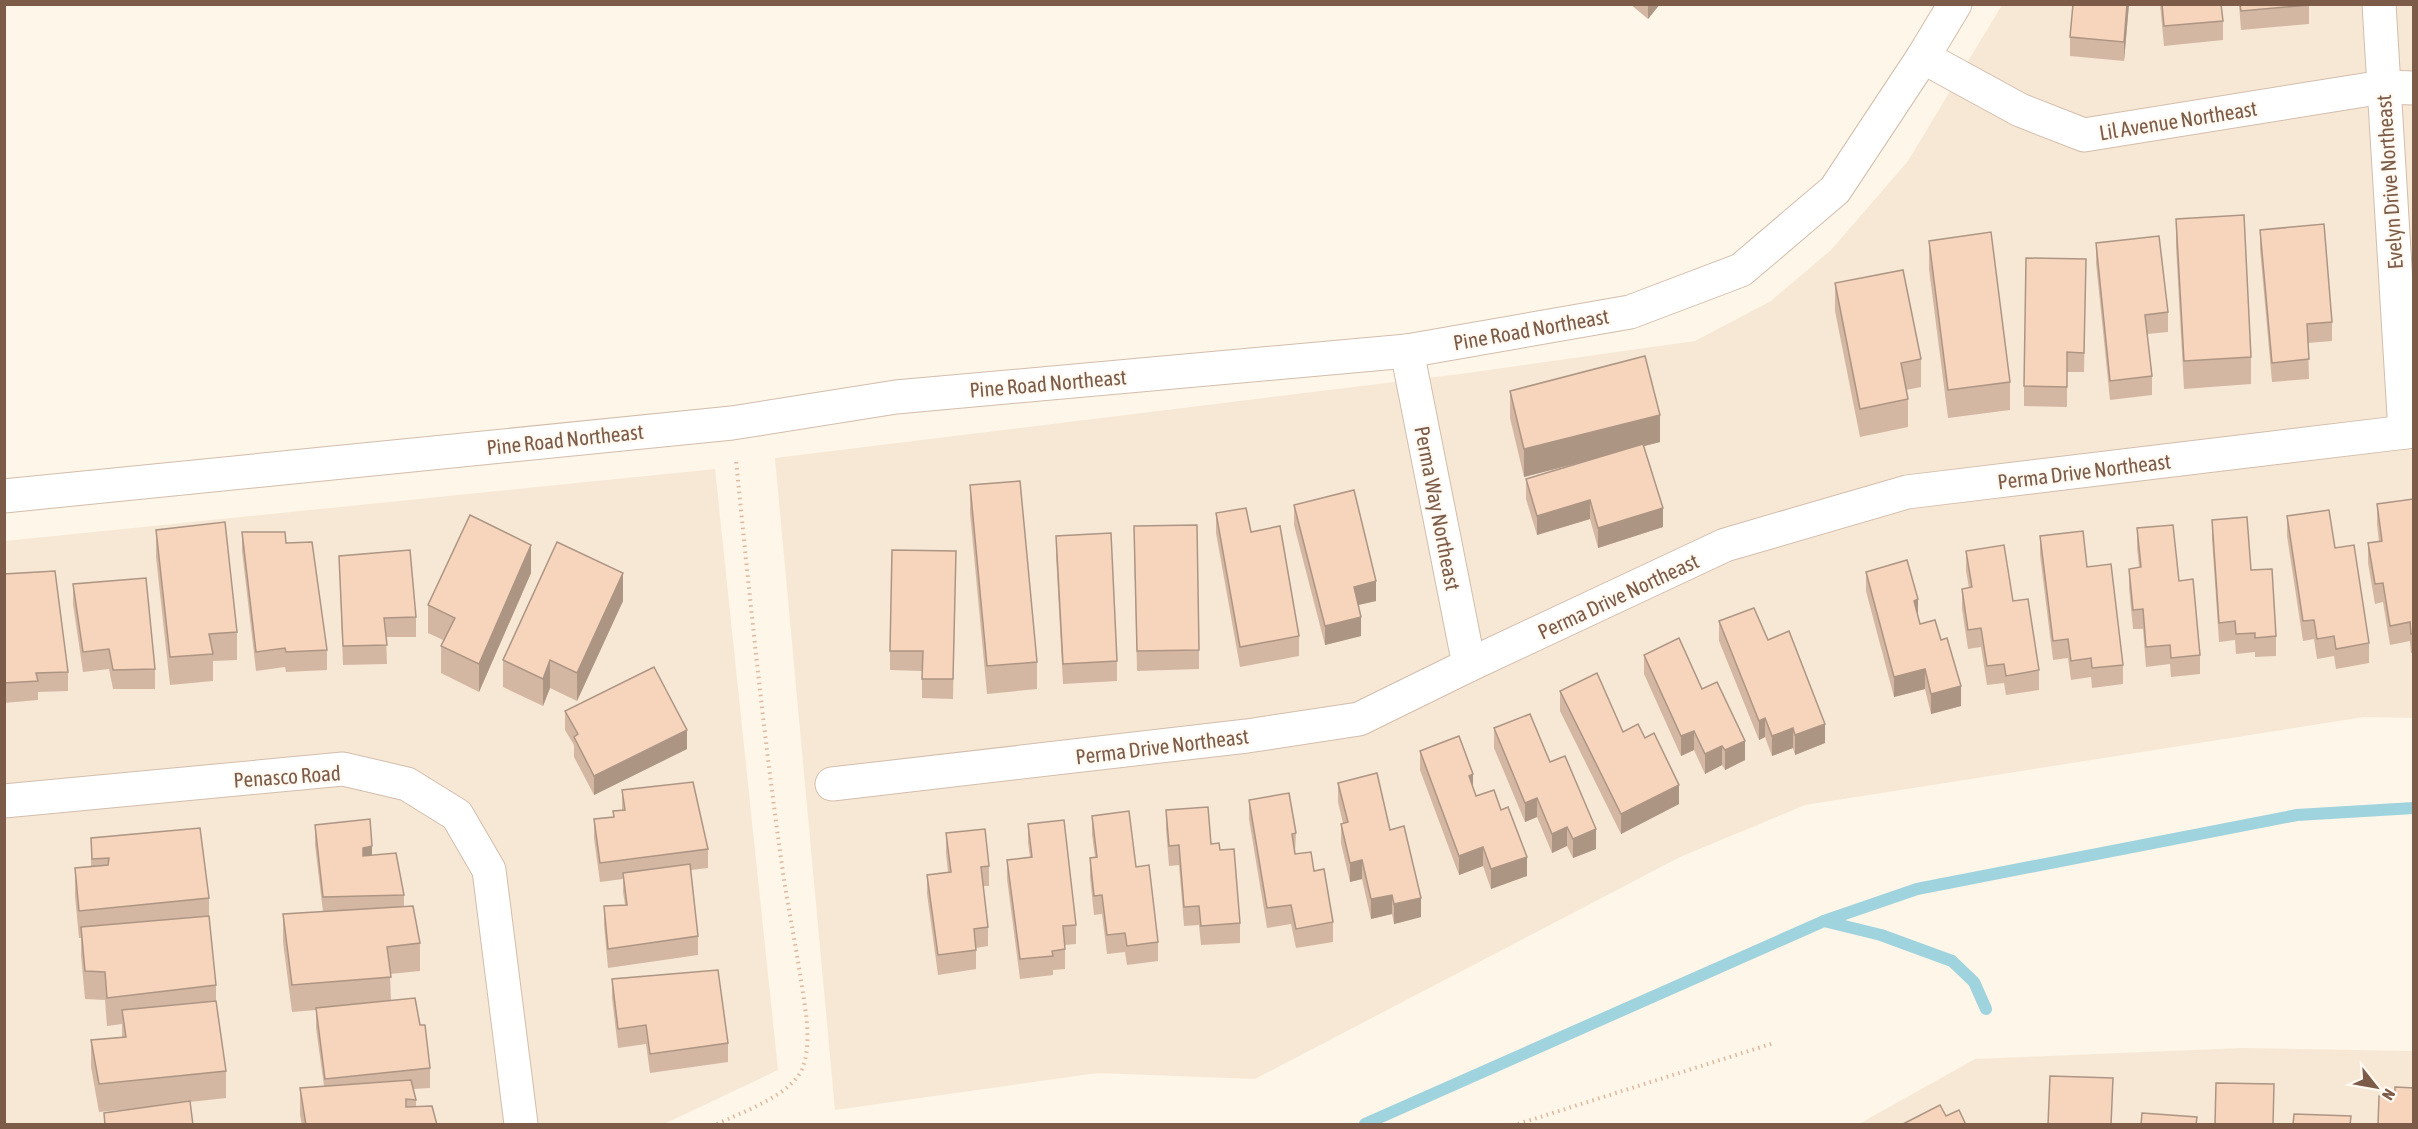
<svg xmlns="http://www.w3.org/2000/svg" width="2418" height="1129" viewBox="0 0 2418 1129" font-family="'Asap Condensed',sans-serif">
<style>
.residential{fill:#f7e8d5}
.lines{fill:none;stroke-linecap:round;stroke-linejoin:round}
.stream{stroke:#9fd3de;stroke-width:12}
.minor-casing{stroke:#d3bdac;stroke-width:35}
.tertiary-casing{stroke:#d3bdac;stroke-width:35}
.path{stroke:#ddb89f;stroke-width:4;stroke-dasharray:1.5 4.5;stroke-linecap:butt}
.minor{stroke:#fff;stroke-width:33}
.tertiary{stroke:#fff;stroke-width:33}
.wall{fill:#d4b7a3}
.shaded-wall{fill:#ad9584}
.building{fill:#f7d5bd;stroke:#ad9584;stroke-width:1.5}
.labels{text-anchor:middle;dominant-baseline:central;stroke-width:4.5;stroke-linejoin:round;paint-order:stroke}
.street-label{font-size:21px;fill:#7c5b48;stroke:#fff9f1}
</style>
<rect width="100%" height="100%" fill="#fef6e8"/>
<g class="residential">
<path d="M2002 5H2413V718L2364 717 1805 805 1680 857 1255 1079 1097 1073 835 1110 775 458 1460 374 1695 341 1771 301 1831 250 1908 161Z"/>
<path d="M715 469 778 1070 664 1124H5V541Z"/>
<path d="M2242 1048 2413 1051V1124H1859L1975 1059Z"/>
</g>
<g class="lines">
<g class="stream">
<path d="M1824 921 1881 935 1952 961 1974 982 1986 1009"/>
<path d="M1365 1124 1824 921 1917 889 2297 815 2414 808"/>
</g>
<defs>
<g id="minor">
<path d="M2379 4 2405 432"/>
<path d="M1923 57 2020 110 2084 135 2383 87 2414 88"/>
<path d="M1407 351 1469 665"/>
<path d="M832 784 1247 736 1359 719 1469 665 1725 545 1907 492 2414 431"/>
<path d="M4 801 343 769 407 784 457 815 489 870 521 1124"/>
</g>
<path id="tertiary" d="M4 496 732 423 896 397 1407 351 1630 312 1741 270 1835 190 1923 57 1955 4"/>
</defs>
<use href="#minor" class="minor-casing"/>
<use href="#tertiary" class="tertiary-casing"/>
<g class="path">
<path d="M717 1124C742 1112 796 1094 804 1064 812 1036 804 1002 800 974 795 942 789 911 784 880 764 740 750 600 736 460"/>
<path d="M1518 1124 1774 1043"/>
</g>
<use href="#minor" class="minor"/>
<use href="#tertiary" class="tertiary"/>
</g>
<g class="wall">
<path d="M1630 4H1660L1648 19Z"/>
<path d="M2129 4 2124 61 2070 56V37Z"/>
<path d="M2160 4H2221L2223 21V40L2164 46Z"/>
<path d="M2239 4H2309V24L2241 30Z"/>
<path d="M2176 219 2251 357V384L2184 389 2176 247Z"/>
<path d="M2260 230 2332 322V341L2308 343 2309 379 2272 382 2260 249Z"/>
<path d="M1929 241 2010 382V410L1948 418 1929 269Z"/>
<path d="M2096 243 2168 312V332L2147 334 2152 376V395L2110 400 2096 263Z"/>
<path d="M2086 259 2084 372H2067V407L2024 406V386Z"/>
<path d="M1835 283 1921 359V387L1906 390 1908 399V427L1860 437 1835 311Z"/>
<path d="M1510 391 1660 442 1644 446 1663 527 1598 548 1590 519 1537 535 1526 499V479L1585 461 1524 477 1510 418Z"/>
<path d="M970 485 1037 662V689L987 694 970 513Z"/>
<path d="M2414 501V653H2411L2410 641 2390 645 2383 602 2375 604 2368 563V543L2379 542 2377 524V504Z"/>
<path d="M1294 505 1376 601 1358 605 1361 636 1325 645 1294 525Z"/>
<path d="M1216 513 1251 532 1299 636V656L1240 667 1216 533Z"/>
<path d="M2287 516 2335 548 2369 643V663L2336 669 2334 656 2317 659 2314 639 2303 641 2287 536Z"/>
<path d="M2212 520 2251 570 2276 636V656L2255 657V652L2236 654 2235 640 2219 642 2212 539Z"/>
<path d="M2137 528 2179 581 2200 655V674L2171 677 2170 664 2146 667 2143 629H2133L2129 588V569L2139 567 2137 548Z"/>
<path d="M156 530 237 632V660L213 661V681L170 685 156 557Z"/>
<path d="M242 532 286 543 327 650V670L286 672 285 667 256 671 242 551Z"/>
<path d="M1056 536 1117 661V681L1063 684 1056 555Z"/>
<path d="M2040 536 2087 567 2123 665V684L2092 688 2091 677 2071 680 2068 658 2053 660 2040 555Z"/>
<path d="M1134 546 1199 650V669L1137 671Z"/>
<path d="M956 551 953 699 922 698V671L890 670V651Z"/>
<path d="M1966 551 2013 601 2039 670V690L2006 695 2004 683 1987 685 1981 647 1968 649 1962 609V589L1969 588 1966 571Z"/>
<path d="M339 556 416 617V637H386L387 664 343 665Z"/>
<path d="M1866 572 1918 617 1920 624 1961 706 1931 714 1925 689 1894 697 1866 591Z"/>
<path d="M531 573 479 692 441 673V646L443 640 428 633V605Z"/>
<path d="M4 574 68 672V691L38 692V700L4 703Z"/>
<path d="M73 584 155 669V689H113L109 669 83 672 73 604Z"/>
<path d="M623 601 577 701 550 688 543 706 503 687V660Z"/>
<path d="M1719 621 1768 640 1825 743 1795 755 1793 748 1772 756 1765 737 1759 740 1719 641Z"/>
<path d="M1644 655 1702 689 1745 760 1725 770 1722 765 1705 774 1694 750 1681 756 1644 674Z"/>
<path d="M1560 691 1623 732 1679 804 1621 834 1560 711Z"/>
<path d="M565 711 687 749 594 795 574 757V745L565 730Z"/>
<path d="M1494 728 1550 762 1596 849 1573 858 1567 846 1552 853 1537 817 1525 822 1494 748Z"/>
<path d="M1420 751 1473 788 1476 796 1527 876 1491 889 1483 866 1459 875 1420 770Z"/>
<path d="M1338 783 1390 830 1421 917 1394 924 1392 914 1371 919 1362 879 1350 882 1341 843V824L1343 823 1338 802Z"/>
<path d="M622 790 708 849V868L691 870 698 936V955L608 968 604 925V906L625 905 623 892V879L600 882 594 838V819L613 818V811H622Z"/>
<path d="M1249 800 1296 833 1295 854 1314 871 1333 922V942L1296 948 1291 924 1267 928 1249 819Z"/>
<path d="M1166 810 1220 850 1240 923V943L1201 945 1199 925 1184 926 1179 865 1169 866 1166 829Z"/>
<path d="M1092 816 1136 867 1158 942V961L1127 965 1125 952 1107 954 1102 914 1094 915 1090 877V858L1095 857 1092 835Z"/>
<path d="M1028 824 1076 925V944L1065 945V969L1053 970V975L1020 979 1007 879V860L1030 857 1028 843Z"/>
<path d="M315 825 372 855 404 895V906L420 943V971L390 974 391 1001 420 1025 430 1068V1088L413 1089 416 1100V1107L437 1125H302L300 1115V1088L324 1086 316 1028V1010L292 1012 283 942V914L323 912 315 845Z"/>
<path d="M946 833 989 866V886H983L988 927V946L976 948V969L938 975 927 894V875L948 872 946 853Z"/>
<path d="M91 838 209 898V916L216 985V1006L226 1071V1098L190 1102 193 1125H104V1113L148 1107 99 1112 91 1067V1040L122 1037V1024L107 1026 105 1000 85 999 81 955V938H79L75 896V868L91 866Z"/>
<path d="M612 979 728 1043V1062L650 1073 646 1044 618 1048 612 998Z"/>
</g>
<g class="shaded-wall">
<path d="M1648 4H1660L1648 19Z"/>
<path d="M2127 4H2129L2124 61V42Z"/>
<path d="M1660 415V442L1524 477V449Z"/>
<path d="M1590 500V519L1537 535V516Z"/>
<path d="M1663 508V527L1598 548V528Z"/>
<path d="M531 545V573L479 692V664Z"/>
<path d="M623 573V601L577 701V673Z"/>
<path d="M1376 581V601L1354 606V587Z"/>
<path d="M1918 599V619L1914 601Z"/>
<path d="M1361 617V636L1325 645V626Z"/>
<path d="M550 660V688L543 706V679Z"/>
<path d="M1925 669V689L1894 697V677Z"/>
<path d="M1961 686V706L1931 714V694Z"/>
<path d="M1765 718V737L1759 740V721Z"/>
<path d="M1825 724V743L1795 755V735Z"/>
<path d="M1793 728V748L1772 756V736Z"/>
<path d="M687 730V749L594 795V776Z"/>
<path d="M1694 731V750L1681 756V736Z"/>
<path d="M1745 741V760L1725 770V750Z"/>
<path d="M1722 746V765L1705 774V754Z"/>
<path d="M1473 774V794L1469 776Z"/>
<path d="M1679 785V804L1621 834V814Z"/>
<path d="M1537 798V817L1525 822V803Z"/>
<path d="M1567 827V846L1552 853V834Z"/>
<path d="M1596 829V849L1573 858V839Z"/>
<path d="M372 846V865L363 867V848Z"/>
<path d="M1483 847V866L1459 875V856Z"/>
<path d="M1527 857V876L1491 889V869Z"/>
<path d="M1362 860V879L1350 882V863Z"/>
<path d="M1392 895V914L1371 919V899Z"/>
<path d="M1421 898V917L1394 924V904Z"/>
</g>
<g class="building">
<path d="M2073 4H2127L2124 42 2070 37Z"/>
<path d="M2162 4H2221L2223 21 2164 26Z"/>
<path d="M2240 4H2309V5L2241 11Z"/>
<path d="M2244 215 2251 357 2184 361 2176 219Z"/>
<path d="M2324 224 2332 322 2307 324 2309 359 2272 363 2260 230Z"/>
<path d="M1991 232 2010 382 1948 390 1929 241Z"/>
<path d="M2159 236 2168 312 2145 315 2152 376 2110 381 2096 243Z"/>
<path d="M2026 258 2086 259 2084 353 2067 352V387L2024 386Z"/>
<path d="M1903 270 1921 359 1901 363 1908 399 1860 409 1835 283Z"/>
<path d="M1645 356 1660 415 1524 449 1510 391Z"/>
<path d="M1643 444 1663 508 1598 528 1590 500 1537 516 1526 479Z"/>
<path d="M1020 481 1037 662 987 666 970 485Z"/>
<path d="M1354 490 1376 581 1354 587 1361 617 1325 626 1294 505Z"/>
<path d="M2413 499 2414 633 2411 634 2410 622 2390 626 2383 583 2375 584 2368 543 2382 541 2377 504Z"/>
<path d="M1246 508 1251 532 1280 526 1299 636 1240 647 1216 513Z"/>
<path d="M2329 510 2335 548 2354 545 2369 643 2336 649 2334 636 2317 639 2314 620 2303 621 2287 516Z"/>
<path d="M470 515 531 545 479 664 441 646 455 618 428 605Z"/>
<path d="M2247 517 2251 570 2272 569 2276 636 2255 638V633L2236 634 2235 621 2219 623 2212 520Z"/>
<path d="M225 522 237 632 209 634 213 654 170 657 156 530Z"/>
<path d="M1197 525 1199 650 1137 651 1134 526Z"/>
<path d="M2173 525 2179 581 2193 579 2200 655 2171 658 2170 645 2146 647 2143 609 2133 610 2129 569 2141 567 2137 528Z"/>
<path d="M2083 531 2087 567 2111 564 2123 665 2092 668 2091 658 2071 661 2068 639 2053 641 2040 536Z"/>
<path d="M242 532H285L286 543 312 542 327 650 286 652 285 648 256 652Z"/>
<path d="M1111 533 1117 661 1063 664 1056 536Z"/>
<path d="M557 542 623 573 577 673 550 660 543 679 503 660Z"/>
<path d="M2004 545 2013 601 2028 599 2039 670 2006 676 2004 664 1987 666 1981 628 1968 630 1962 589 1972 587 1966 551Z"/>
<path d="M410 550 416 617 384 618 387 645 343 646 339 556Z"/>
<path d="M892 550 956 551 953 679H922L923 651H890Z"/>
<path d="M1907 560 1918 599 1914 601 1920 624 1935 620 1941 640 1947 638 1961 686 1931 694 1925 669 1894 677 1866 572Z"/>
<path d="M55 571 68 672 36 673 38 681 4 683V574Z"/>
<path d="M146 578 155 669 113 670 109 649 83 652 73 584Z"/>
<path d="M1754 608 1768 640 1789 631 1825 724 1795 735 1793 728 1772 736 1765 718 1759 721 1719 621Z"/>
<path d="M1679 638 1702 689 1717 682 1745 741 1725 750 1722 746 1705 754 1694 731 1681 736 1644 655Z"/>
<path d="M654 667 687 730 594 776 574 737 578 734 565 711Z"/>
<path d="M1597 673 1623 732 1638 724 1645 738 1654 733 1679 785 1621 814 1560 691Z"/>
<path d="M1530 714 1550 762 1565 756 1596 829 1573 839 1567 827 1552 834 1537 798 1525 803 1494 728Z"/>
<path d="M1459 736 1473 774 1469 776 1476 796 1494 790 1501 810 1508 807 1527 857 1491 869 1483 847 1459 856 1420 751Z"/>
<path d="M1377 773 1390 830 1404 826 1421 898 1394 904 1392 895 1371 899 1362 860 1350 863 1341 824 1348 822 1338 783Z"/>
<path d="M693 782 708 849 600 863 594 819 614 817 613 811 625 810 622 790Z"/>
<path d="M1289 793 1296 833 1292 834 1295 854 1311 852 1314 871 1324 869 1333 922 1296 929 1291 905 1267 908 1249 800Z"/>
<path d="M1208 807 1211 844 1219 843 1220 850 1234 849 1240 923 1201 926 1199 906 1184 907 1179 845 1169 846 1166 810Z"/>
<path d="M1129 811 1136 867 1149 865 1158 942 1127 946 1125 933 1107 935 1102 895 1094 896 1090 858 1097 857 1092 816Z"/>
<path d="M370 819 372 846 363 848V856L396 853 404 895 323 897 315 825Z"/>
<path d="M1064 820 1076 925 1063 926 1065 949 1052 951 1053 956 1020 959 1007 860 1032 857 1028 824Z"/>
<path d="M200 828 209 898 79 911 75 868 108 865 109 858 92 859 91 838Z"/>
<path d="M985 829 989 866 981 867 988 927 974 929 976 950 938 955 927 875 951 872 946 833Z"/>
<path d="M690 864 698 936 608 949 604 906 627 905 623 873Z"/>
<path d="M413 906 420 943 387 947 391 977 292 985 283 914Z"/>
<path d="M209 916 216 985 107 998 105 972 85 971 81 927Z"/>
<path d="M718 970 728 1043 650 1054 646 1025 618 1029 612 979Z"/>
<path d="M415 998 420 1025H425L430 1068 325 1079 316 1008Z"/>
<path d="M216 1001 226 1071 99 1084 91 1040 126 1037 122 1010Z"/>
<path d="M2050 1076 2113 1078 2111 1125H2048Z"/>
<path d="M411 1080 416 1100 406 1099V1107L432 1106 437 1125H306L300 1088Z"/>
<path d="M2216 1083 2274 1084 2273 1125H2215Z"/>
<path d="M2395 1087 2414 1088V1125H2378L2379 1096H2395Z"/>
<path d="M190 1101 193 1125H105L104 1113Z"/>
<path d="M1940 1105 1946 1116 1959 1110 1966 1125H1901Z"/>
<path d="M2142 1113 2197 1117 2196 1125H2141Z"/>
<path d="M2294 1114 2351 1116 2350 1125H2293Z"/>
</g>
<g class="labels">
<g class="street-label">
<text transform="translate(2178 120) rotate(-9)">Lil Avenue Northeast</text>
<text transform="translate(2389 182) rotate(-94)">Evelyn Drive Northeast</text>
<text transform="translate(1531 329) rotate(-10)">Pine Road Northeast</text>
<text transform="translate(1048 383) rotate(-5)">Pine Road Northeast</text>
<text transform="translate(565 439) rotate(-6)">Pine Road Northeast</text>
<text transform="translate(2084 471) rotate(-7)">Perma Drive Northeast</text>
<text transform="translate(1438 508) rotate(79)">Perma Way Northeast</text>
<text transform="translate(1618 596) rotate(-25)">Perma Drive Northeast</text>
<text transform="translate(1162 746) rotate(-7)">Perma Drive Northeast</text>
<text transform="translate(287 776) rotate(-4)">Penasco Road</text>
</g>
</g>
<rect width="2418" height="1129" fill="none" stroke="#7c5b48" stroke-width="12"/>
<g transform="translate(2376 1087) rotate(121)" stroke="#fff9f1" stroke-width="4.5" paint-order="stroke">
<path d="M0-4.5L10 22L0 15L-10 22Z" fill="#7c5b48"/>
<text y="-9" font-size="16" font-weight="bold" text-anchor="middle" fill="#7c5b48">N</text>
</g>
</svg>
